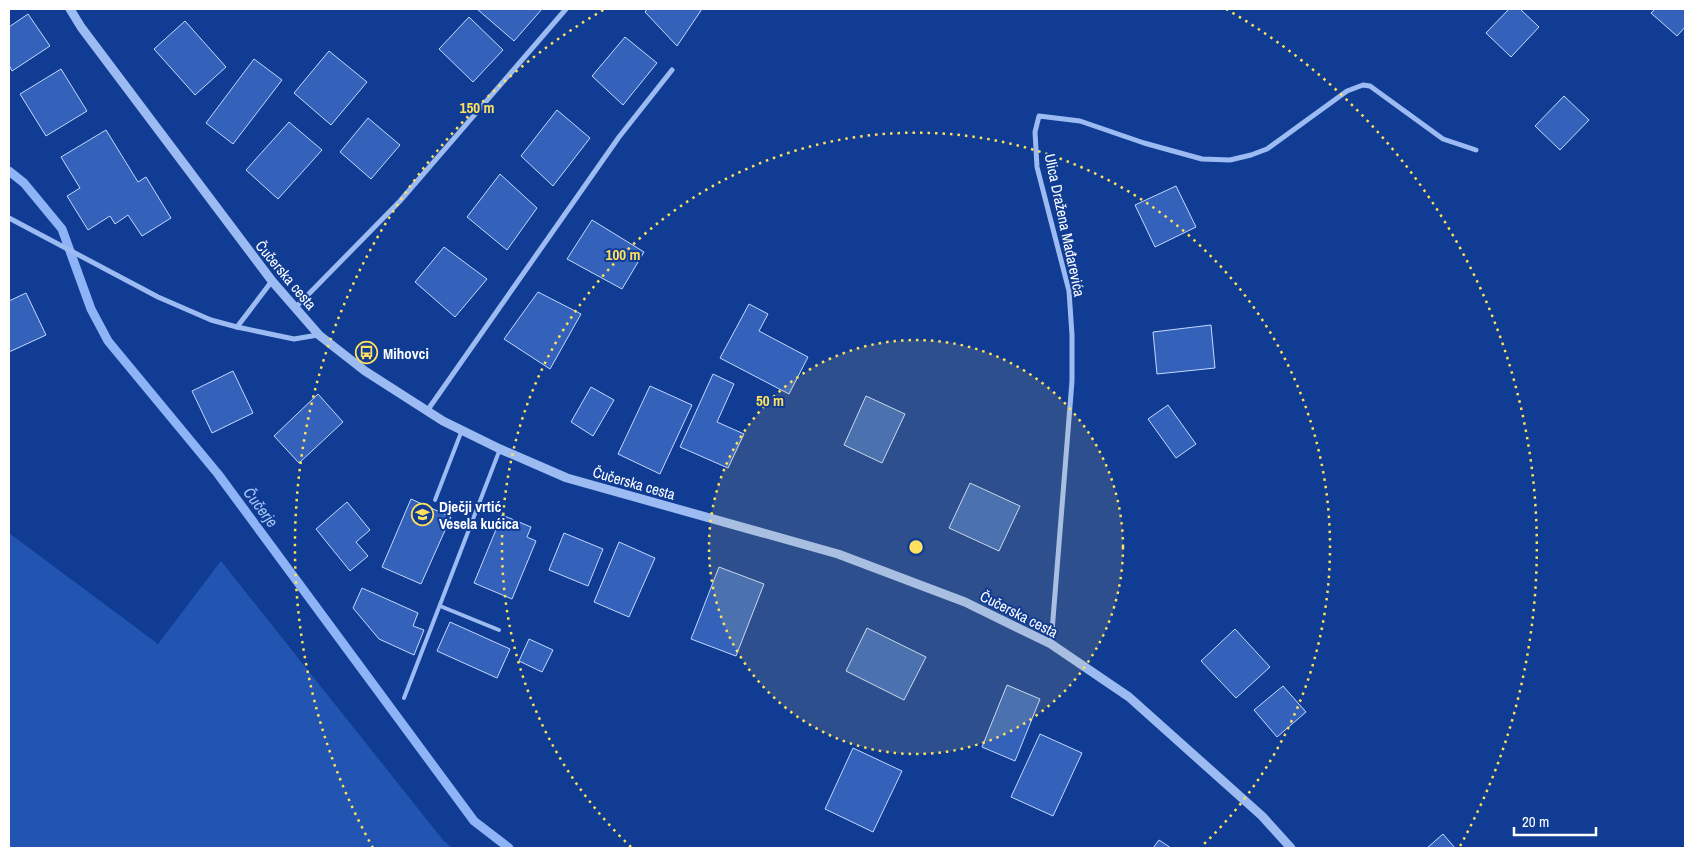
<svg xmlns="http://www.w3.org/2000/svg" width="1694" height="857" viewBox="0 0 1694 857" font-family="'Archivo Narrow',sans-serif">
<style>
.green{fill:#2254b2}
.lines{fill:none;stroke-linecap:round;stroke-linejoin:round}
.stream{stroke:#8eb4f7;stroke-width:9}
.building{fill:#3462ba;stroke:#c4d8fe}
.service{stroke:#9cbbf3;stroke-width:4}
.minor{stroke:#9cbbf3;stroke-width:5}
.tertiary{stroke:#9cbbf3;stroke-width:9}
.ring{fill:none;stroke:#ffe05f;stroke-width:2.5;stroke-dasharray:2.5 5}
.labels{text-anchor:middle;dominant-baseline:central;stroke-width:4;stroke-linejoin:round;paint-order:stroke}
.street-label{font-size:15px;fill:#fff;stroke:#103c93}
.poi-label{font-size:15px;font-weight:bold;fill:#fff;stroke:#103c93;text-anchor:start}
.water-label{font-size:16px;font-style:italic;fill:#a8c6fa;stroke:#103c93}
.centre{fill:#ffe05f;stroke:#103c93;stroke-width:2.5}
.ring-label{font-size:15px;text-anchor:middle;font-weight:bold;fill:#ffe05f;stroke:#103c93;stroke-width:4;stroke-linejoin:round;paint-order:stroke}
</style>
<rect width="100%" height="100%" fill="#103c93"/>
<path class="green" d="M9 533 158 644 221 561 443 840 452 848H9Z"/>
<g class="lines">
<path class="stream" d="M9 171 24 183 62 229 91 309 108 341 218 474 474 821 509 848"/>
</g>
<g class="building">
<path d="M477 9H542L514 41Z"/>
<path d="M647 9H702L677 46 645 12Z"/>
<path d="M1509 9H1520L1539 27 1511 57 1486 33Z"/>
<path d="M1655 9H1685V27L1677 36 1651 13Z"/>
<path d="M28 14 50 46 12 71 9 65V27Z"/>
<path d="M469 17 503 50 473 82 439 49Z"/>
<path d="M185 21 226 67 195 95 154 49Z"/>
<path d="M625 37 657 63 623 105 592 76Z"/>
<path d="M329 51 367 82 331 125 294 93Z"/>
<path d="M254 59 282 80 233 144 206 123Z"/>
<path d="M61 69 87 111 46 136 20 94Z"/>
<path d="M1564 96 1589 120 1560 150 1535 126Z"/>
<path d="M557 110 590 138 553 186 521 156Z"/>
<path d="M368 118 400 145 371 179 340 152Z"/>
<path d="M289 122 322 150 278 199 246 170Z"/>
<path d="M106 130 138 182 146 177 171 218 142 236 128 215 115 224 110 216 88 230 67 196 80 188 61 157Z"/>
<path d="M500 174 537 208 507 250 467 217Z"/>
<path d="M1176 186 1196 227 1155 247 1135 205Z"/>
<path d="M592 220 644 252 622 289 567 259Z"/>
<path d="M444 247 487 279 455 317 415 282Z"/>
<path d="M538 292 581 314 550 369 504 339Z"/>
<path d="M26 293 46 335 9 352V301Z"/>
<path d="M749 304 768 314 759 331 808 357 789 394 720 358Z"/>
<path d="M1211 325 1215 368 1157 374 1153 332Z"/>
<path d="M233 371 253 413 212 433 192 391Z"/>
<path d="M713 374 734 384 717 422 744 434 728 468 680 447Z"/>
<path d="M650 386 692 405 660 474 618 454Z"/>
<path d="M591 387 614 400 593 436 571 422Z"/>
<path d="M318 394 343 422 299 463 274 436Z"/>
<path d="M866 396 905 414 882 463 844 445Z"/>
<path d="M1168 405 1196 444 1176 458 1148 419Z"/>
<path d="M970 483 1020 506 999 551 949 528Z"/>
<path d="M411 499 451 517 421 584 382 567Z"/>
<path d="M347 502 370 530 356 542 368 556 350 571 316 529Z"/>
<path d="M502 515 531 527 527 537 536 541 512 599 474 583Z"/>
<path d="M564 533 603 549 588 586 549 570Z"/>
<path d="M619 542 655 558 629 617 594 602Z"/>
<path d="M719 567 764 584 736 656 691 639Z"/>
<path d="M362 588 418 613 413 626 424 630 414 655 379 639 353 608Z"/>
<path d="M450 622 510 649 497 678 437 651Z"/>
<path d="M867 628 926 657 904 700 846 671Z"/>
<path d="M1235 629 1270 667 1236 698 1201 661Z"/>
<path d="M529 639 553 650 542 672 519 661Z"/>
<path d="M1007 685 1040 699 1015 761 982 747Z"/>
<path d="M1283 686 1306 712 1277 737 1254 710Z"/>
<path d="M1040 734 1082 753 1053 816 1011 797Z"/>
<path d="M853 748 902 771 873 832 825 809Z"/>
<path d="M1443 834 1455 848H1427Z"/>
<path d="M1159 840 1171 848H1153Z"/>
</g>
<g class="lines">
<g class="service">
<path d="M435 500 462 430"/>
<path d="M440 606 499 630"/>
<path d="M404 698 500 449"/>
</g>
<g class="minor">
<path d="M9 218 158 297 211 320 237 327 294 339 318 335"/>
<path d="M295 308 400 201 566 9"/>
<path d="M237 327 272 281"/>
<path d="M427 411 619 137 672 70"/>
<path d="M1051 644 1072 381V335L1069 291 1037 167 1035 132 1039 116 1080 121 1144 143 1202 159 1230 160 1251 155 1267 149 1347 91 1363 85 1370 86 1443 139 1476 150"/>
</g>
<path class="tertiary" d="M70 9 81 27 272 281 319 335 365 371 443 421 500 449 567 478 838 554 965 602 1051 644 1129 697 1262 816 1291 848"/>
</g>
<circle cx="916" cy="547" r="207" fill="#ffe05f" fill-opacity=".12"/>
<g class="ring">
<circle cx="916" cy="547" r="207"/>
<path d="M631 847A414 414 0 1 1 1201 847"/>
<path d="M373 848A621 621 0 0 1 605 9M1226 9A621 621 0 0 1 1459 848"/>
</g>
<defs>
<symbol id="bus-ring" viewBox="-11 -11 22 22"><circle r="9.5" fill="#103c93" stroke="#ffe05f" stroke-width="1.5"/><path d="M-5-6H5V4H4V6H2V4H-2V6H-4V4H-5ZM-3.5-4V0h7V-4ZM-3.5 1.2v1.5H-2V1.2ZM2 1.2v1.5H3.5V1.2Z" fill="#ffe05f"/></symbol>
<symbol id="school-ring" viewBox="-11 -11 22 22"><circle r="9.5" fill="#103c93" stroke="#ffe05f" stroke-width="1.5"/><path d="M0-5L7-2L0 1L-7-2ZM-4 1L0 2.5L4 1V4Q0 6-4 4Z" fill="#ffe05f"/></symbol>
</defs>
<g fill-rule="evenodd">
<use href="#bus-ring" x="354" y="340" width="25" height="25"/>
<use href="#school-ring" x="410" y="502" width="25" height="25"/>
</g>
<g class="labels">
<g class="street-label">
<text transform="translate(1065 225) rotate(78)">Ulica Dražena Mađarevića</text>
<text transform="translate(286 275) rotate(50)">Čučerska cesta</text>
<text transform="translate(634 483) rotate(16)">Čučerska cesta</text>
<text transform="translate(1019 614) rotate(27)">Čučerska cesta</text>
</g>
<g class="poi-label">
<text x="383" y="353">Mihovci</text>
<text x="439" y="506">Dječji vrtić<tspan x="439" dy="17">Vesela kućica</tspan></text>
</g>
<g class="water-label">
<text transform="translate(261 507) rotate(53)">Čučerje</text>
</g>
</g>
<circle cx="916" cy="547" r="8" class="centre"/>
<g class="ring-label">
<text x="477" y="113">150 m</text>
<text x="623" y="260">100 m</text>
<text x="770" y="406">50 m</text>
</g>
<rect width="1694" height="857" fill="none" stroke="#ffffff" stroke-width="20"/>
<path d="M1514 827v8h82v-8" fill="none" stroke="#ffffff" stroke-width="2.5"/>
<text x="1522" y="827" font-size="15" fill="#ffffff" stroke="#103c93" stroke-width="4" paint-order="stroke">20 m</text>
</svg>
